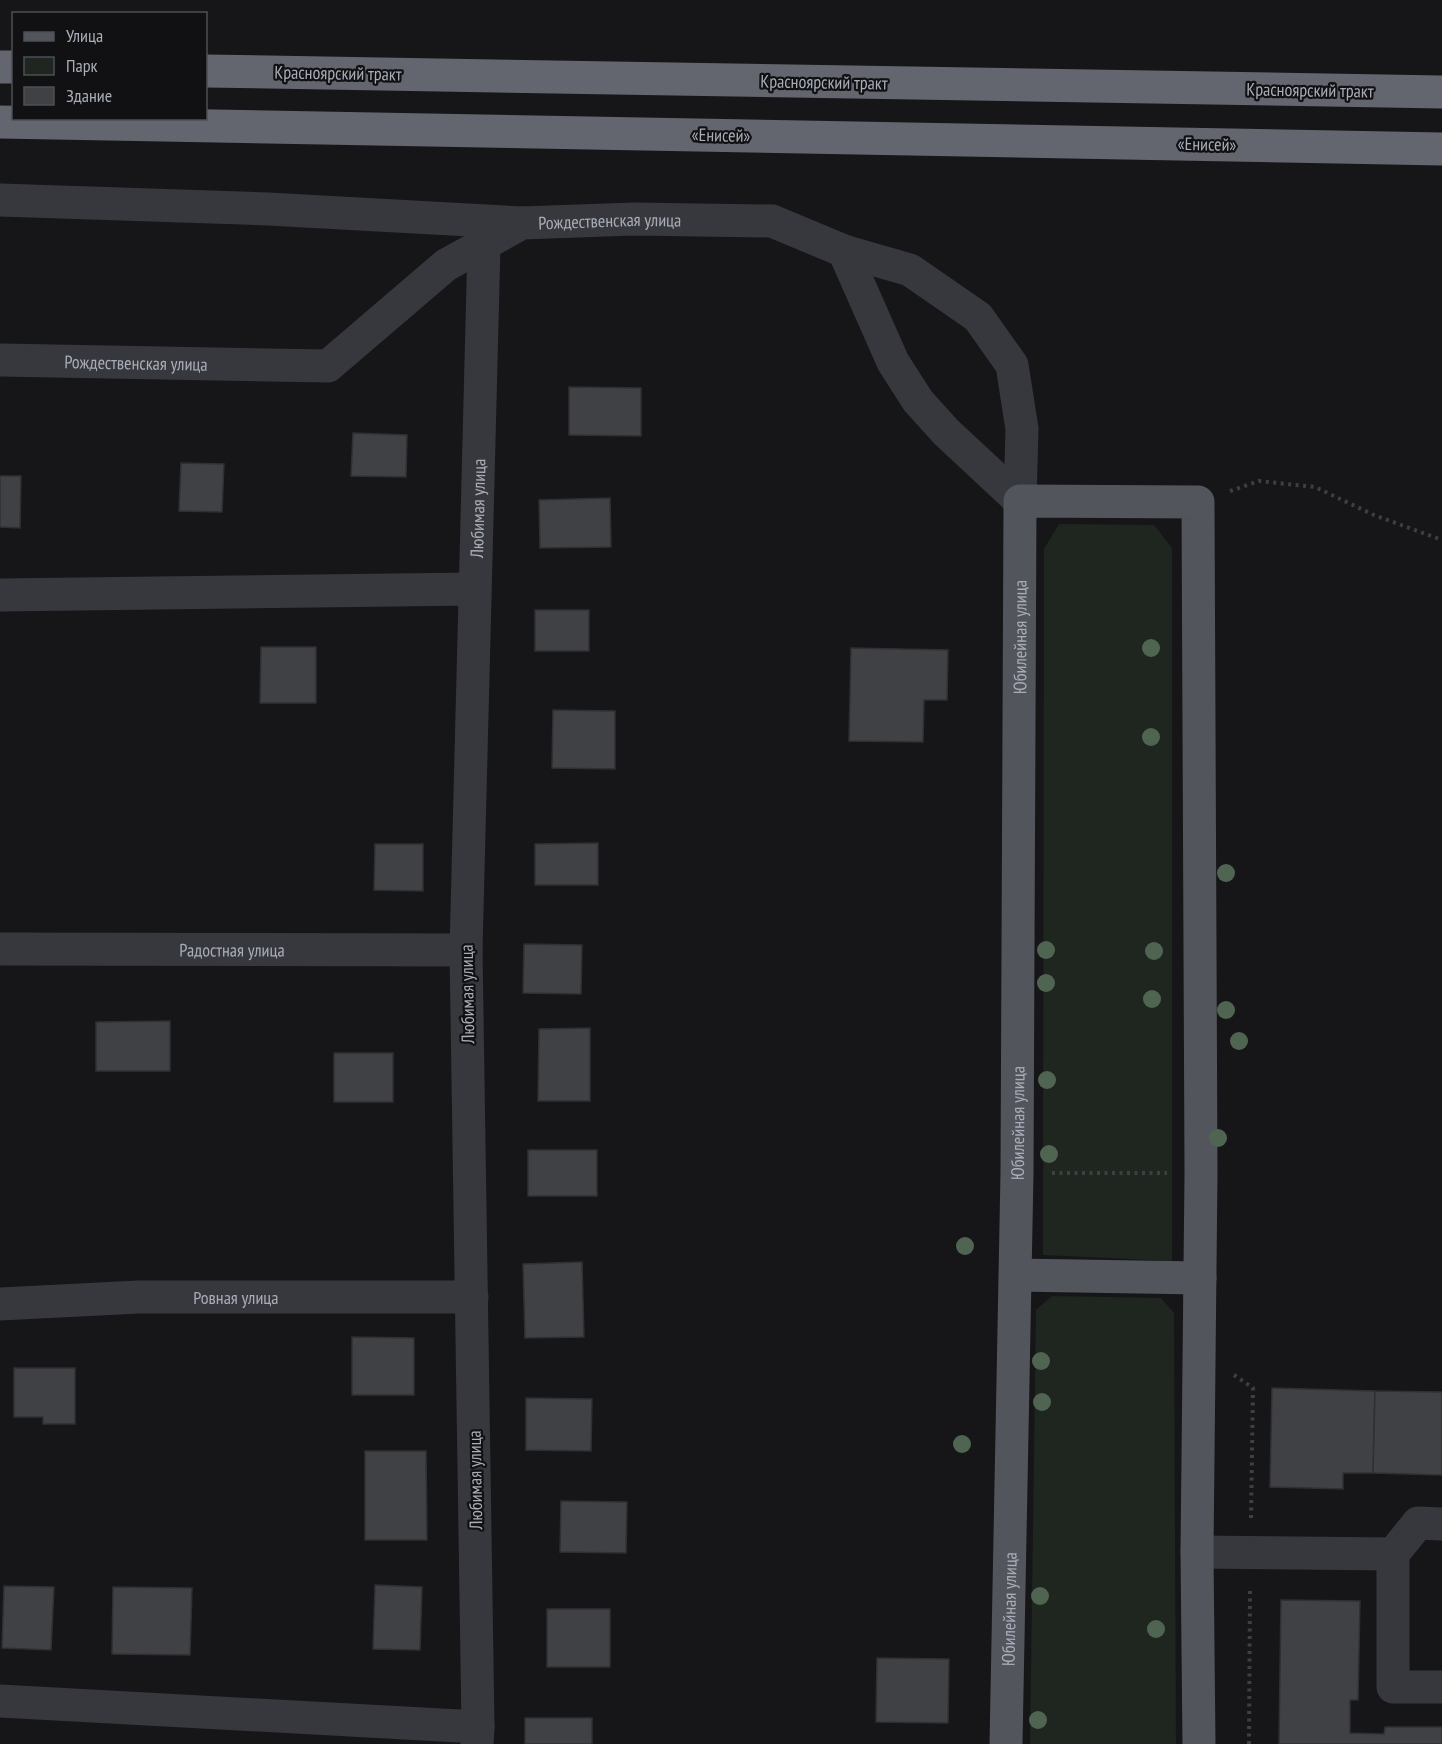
<svg xmlns="http://www.w3.org/2000/svg" width="1442" height="1744" viewBox="0 0 1442 1744" font-family="'PT Sans Narrow',sans-serif">
<style>
.green{fill:#1e261f}
.building{fill:#404145;stroke:#303034;stroke-width:1.5}
.lines{fill:none;stroke-linecap:round;stroke-linejoin:round}
.path{stroke:#3d3f44;stroke-width:4;stroke-dasharray:3 4.5;stroke-linecap:butt}
.minor{stroke:#37383d;stroke-width:33}
.major{stroke:#53555c;stroke-width:33}
.highway{stroke:#63666e;stroke-width:33}
.tree{fill:#506452}
.labels{text-anchor:middle;dominant-baseline:central;stroke-width:4.5;stroke-linejoin:round;paint-order:stroke}
.street-label{font-size:18px;fill:#a8adb8;stroke:#111113}
</style>
<rect width="100%" height="100%" fill="#161618"/>
<g class="green">
<path d="M1059 524 1154 525 1172 548V1261L1043 1255 1044 549Z"/>
<path d="M1052 1296 1161 1298 1174 1313 1176 1744H1030L1036 1310Z"/>
</g>
<g class="building">
<path d="M569 387 641 388V436L569 435Z"/>
<path d="M353 433 407 435 406 477 351 476Z"/>
<path d="M181 463 224 464 222 512 179 511Z"/>
<path d="M0 476H21L20 528 0 527Z"/>
<path d="M610 498 611 547 540 548 539 500Z"/>
<rect x="535" y="610" width="54" height="41"/>
<path d="M261 647H316V703H260Z"/>
<path d="M851 648 948 650 947 700H924L923 742 849 741Z"/>
<path d="M553 710 615 711V769L552 768Z"/>
<path d="M598 843V885H535V844Z"/>
<path d="M375 844H423V891L374 890Z"/>
<path d="M524 944 582 945 581 994 523 993Z"/>
<path d="M170 1021V1071H96V1022Z"/>
<path d="M590 1028V1101H538L539 1029Z"/>
<rect x="334" y="1053" width="59" height="49"/>
<rect x="528" y="1150" width="69" height="46"/>
<path d="M582 1262 584 1337 525 1338 523 1264Z"/>
<path d="M352 1337 414 1338V1395H352Z"/>
<path d="M14 1368H75V1424H43V1417H14Z"/>
<path d="M1272 1388 1375 1391 1373 1473H1343V1489L1270 1487Z"/>
<path d="M1375 1391 1442 1392V1475L1373 1473Z"/>
<path d="M526 1398 592 1399 591 1451 526 1450Z"/>
<path d="M365 1451H426L427 1540H365Z"/>
<path d="M561 1501 627 1502 626 1553 560 1552Z"/>
<path d="M375 1585 422 1587 420 1650 373 1649Z"/>
<path d="M4 1586 54 1587 51 1650 2 1648Z"/>
<path d="M113 1587 192 1588 190 1655 112 1654Z"/>
<path d="M1281 1600 1360 1601 1358 1700H1350V1733L1384 1734 1385 1727H1442V1744H1279Z"/>
<rect x="547" y="1609" width="63" height="58"/>
<path d="M877 1658 949 1659 948 1723 876 1722Z"/>
<rect x="525" y="1718" width="67" height="26"/>
</g>
<g class="lines">
<g class="path">
<path d="M1230 491 1259 481 1315 487 1374 515 1442 540"/>
<path d="M1052 1173H1167"/>
<path d="M1234 1375 1253 1388 1251 1519"/>
<path d="M1249 1744 1250 1587"/>
</g>
<g class="minor">
<path d="M0 200 268 209 522 223"/>
<path d="M844 251 910 270 978 317 1012 365 1022 429 1020 501"/>
<path id="s1" d="M0 360 328 366 446 265 522 223 634 219 772 221 844 251 893 362 918 401 946 432 1020 501"/>
<path d="M0 595 474 589"/>
<path id="s2" d="M0 949 466 950"/>
<path id="s3" d="M0 1304 139 1297H472"/>
<path d="M1442 1524 1418 1523 1393 1554V1687H1442"/>
<path d="M1197 1552 1393 1554"/>
<path d="M0 1701 478 1727"/>
<path id="s4" d="M477 1744 478 1727 466 950 484 245"/>
</g>
<g class="major">
<path d="M1016 1275 1200 1278"/>
<path id="s5" d="M1006 1744 1017 1173 1020 501 1198 502 1201 1173 1197 1552 1199 1744"/>
</g>
<g class="highway">
<path d="M0 67H14"/>
<path d="M206 71 1442 92"/>
<path d="M0 122 1442 149"/>
</g>
</g>
<g class="tree">
<circle cx="1151" cy="648" r="9"/>
<circle cx="1151" cy="737" r="9"/>
<circle cx="1226" cy="873" r="9"/>
<circle cx="1046" cy="950" r="9"/>
<circle cx="1154" cy="951" r="9"/>
<circle cx="1046" cy="983" r="9"/>
<circle cx="1152" cy="999" r="9"/>
<circle cx="1226" cy="1010" r="9"/>
<circle cx="1239" cy="1041" r="9"/>
<circle cx="1047" cy="1080" r="9"/>
<circle cx="1218" cy="1138" r="9"/>
<circle cx="1049" cy="1154" r="9"/>
<circle cx="965" cy="1246" r="9"/>
<circle cx="1041" cy="1361" r="9"/>
<circle cx="1042" cy="1402" r="9"/>
<circle cx="962" cy="1444" r="9"/>
<circle cx="1040" cy="1596" r="9"/>
<circle cx="1156" cy="1629" r="9"/>
<circle cx="1038" cy="1720" r="9"/>
</g>
<g class="labels">
<g class="street-label">
<text transform="translate(338 73) rotate(1)">Красноярский тракт</text>
<text transform="translate(824 82) rotate(1)">Красноярский тракт</text>
<text transform="translate(1310 90) rotate(1)">Красноярский тракт</text>
<text transform="translate(721 135) rotate(1)">«Енисей»</text>
<text transform="translate(1207 144) rotate(1)">«Енисей»</text>
<text stroke="none"><textPath href="#s1" startOffset="658">Рождественская улица</textPath></text>
<text stroke="none"><textPath href="#s1" startOffset="136">Рождественская улица</textPath></text>
<text stroke="none"><textPath href="#s4" startOffset="1236">Любимая улица</textPath></text>
<text stroke="none"><textPath href="#s5" startOffset="1107">Юбилейная улица</textPath></text>
<text stroke="none"><textPath href="#s2" startOffset="232">Радостная улица</textPath></text>
<text transform="translate(467 994) rotate(-91)">Любимая улица</text>
<text stroke="none"><textPath href="#s5" startOffset="621">Юбилейная улица</textPath></text>
<text stroke="none"><textPath href="#s3" startOffset="236">Ровная улица</textPath></text>
<text transform="translate(475 1480) rotate(-91)">Любимая улица</text>
<text stroke="none"><textPath href="#s5" startOffset="135">Юбилейная улица</textPath></text>
</g>
</g>
<rect x="12" y="12" width="195" height="108" fill="#111113" stroke="#4d4f55" stroke-width="1.5"/>
<rect x="24" y="32" width="30" height="9" fill="#53555c" stroke="#4d4f55" stroke-width="1.5"/>
<text x="66" y="42" font-size="18" fill="#a8adb8">Улица</text>
<rect x="24" y="57" width="30" height="18" fill="#1e261f" stroke="#4d4f55" stroke-width="1.5"/>
<text x="66" y="72" font-size="18" fill="#a8adb8">Парк</text>
<rect x="24" y="87" width="30" height="18" fill="#404145" stroke="#4d4f55" stroke-width="1.5"/>
<text x="66" y="102" font-size="18" fill="#a8adb8">Здание</text>
</svg>
